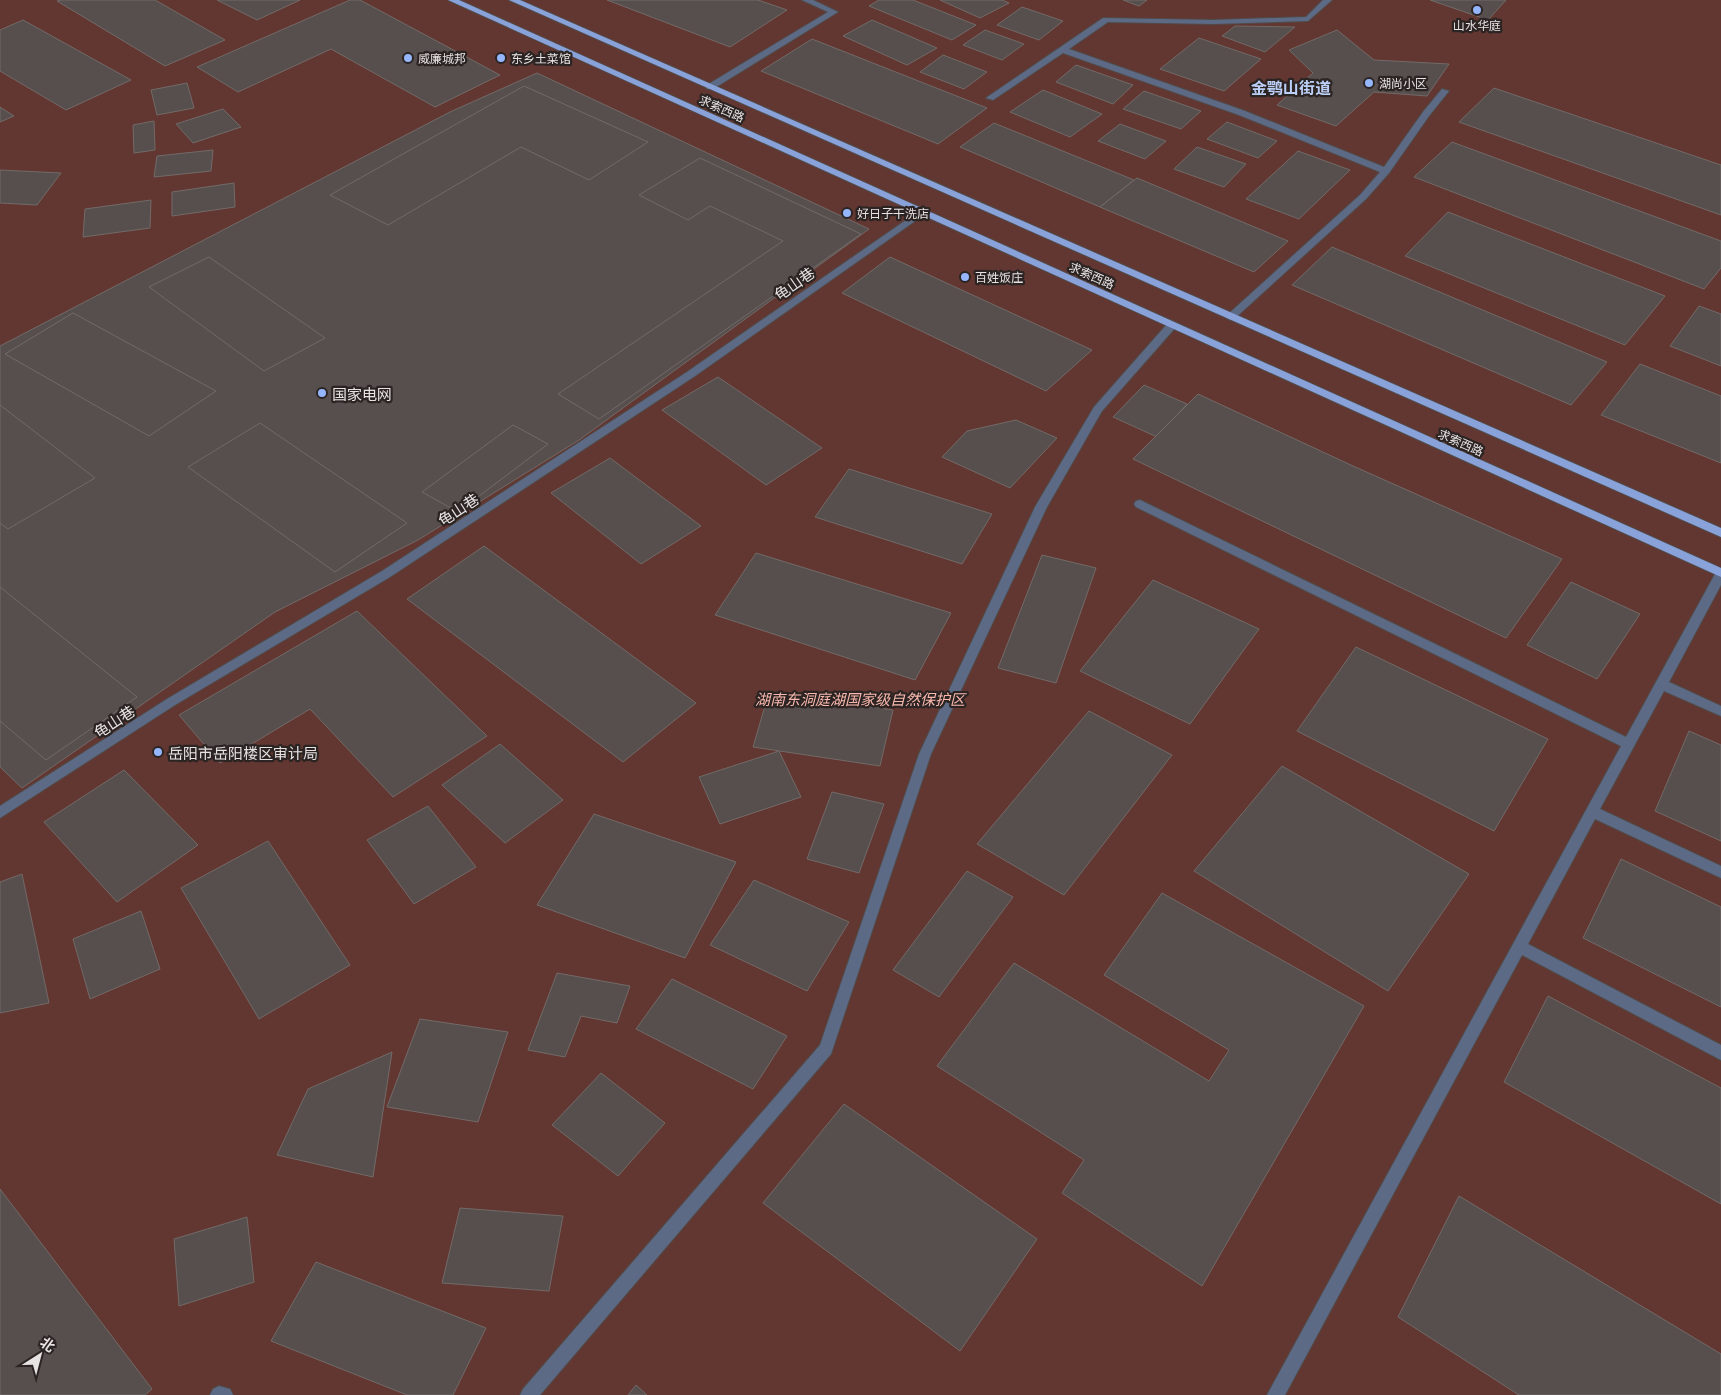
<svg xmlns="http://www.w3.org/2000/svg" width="1721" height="1395" viewBox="0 0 1721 1395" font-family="Literata,'Noto Sans SC',serif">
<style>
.green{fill:#633731}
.building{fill:#564f4d;stroke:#726a68}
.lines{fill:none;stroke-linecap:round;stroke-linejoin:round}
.minor-casing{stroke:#514b4a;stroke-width:2}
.primary-casing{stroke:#514b4a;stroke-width:2}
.minor{fill:#5d6a85;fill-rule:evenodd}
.primary{fill:#89a2d9;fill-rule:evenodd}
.poi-dot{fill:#95b6fd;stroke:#2b2423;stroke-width:2}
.labels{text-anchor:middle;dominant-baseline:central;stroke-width:4.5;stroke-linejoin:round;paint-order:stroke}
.far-poi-label{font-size:12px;fill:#e7e3e2;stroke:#2b2423;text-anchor:start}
.far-street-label{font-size:12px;fill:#e7e3e2;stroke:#2b2423}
.street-label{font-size:15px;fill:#e7e3e2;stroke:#2b2423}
.poi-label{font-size:15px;fill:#e7e3e2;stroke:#2b2423;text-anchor:start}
.park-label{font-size:15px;font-style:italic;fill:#fab8ad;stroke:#2b2423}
.far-district-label{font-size:16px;font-weight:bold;fill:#bccff7;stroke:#2b2423}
</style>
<rect width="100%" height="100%" fill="#352e2d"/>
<rect class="green" x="0" y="0" width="1721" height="1395"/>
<g class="building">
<path d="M61 0H155L225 40 165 66 57 1Z"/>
<path d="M217 0H300L257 20Z"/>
<path d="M350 0H360L500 75 435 107 331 49 238 92 197 67Z"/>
<path d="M607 0H758L787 10 730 47Z"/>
<path d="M879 0H913L976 25 952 40 869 6Z"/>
<path d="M940 0H1002L1009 3 980 18Z"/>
<path d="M1123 0H1147L1139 6Z"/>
<path d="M1430 0H1506L1488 20Z"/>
<path d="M1022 7 1063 21 1039 40 997 25Z"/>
<path d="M23 20 131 80 66 110 0 71V30Z"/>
<path d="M872 20 937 48 907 65 843 36Z"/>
<path d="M1235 26 1295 27 1265 52 1222 36Z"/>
<path d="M985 30 1024 44 1002 60 963 45Z"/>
<path d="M1337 30 1374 60 1449 64 1427 96 1374 92 1336 126 1277 105 1313 73 1289 50Z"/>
<path d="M1199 38 1261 59 1224 91 1160 69Z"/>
<path d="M812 39 987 108 938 144 761 71Z"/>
<path d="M943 55 987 72 964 89 920 72Z"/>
<path d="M1076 65 1133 85 1113 104 1056 82Z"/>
<path d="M537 73 869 229 579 440 418 540 275 612 22 788 0 767V346L450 112Z"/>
<path d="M187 83 194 108 157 115 151 90Z"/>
<path d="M524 86 648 142 589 180 521 147 388 225 330 195Z"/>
<path d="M1494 88 1721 165V215L1459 122Z"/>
<path d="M1043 90 1102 114 1070 137 1010 112Z"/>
<path d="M1144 91 1201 111 1181 129 1123 109Z"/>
<path d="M0 107 14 116 0 122Z"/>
<path d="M223 109 241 127 193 143 176 124Z"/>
<path d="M154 121 155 150 134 153 133 125Z"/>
<path d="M1227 122 1277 141 1258 158 1207 139Z"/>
<path d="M994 123 1134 180 1100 207 960 147Z"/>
<path d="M1120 124 1166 141 1145 159 1098 141Z"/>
<path d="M1452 142 1721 241V268L1704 289 1414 177Z"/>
<path d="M1197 147 1246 164 1224 187 1174 169Z"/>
<path d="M213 150 211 171 154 177 157 156Z"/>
<path d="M1298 151 1350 170 1299 219 1246 199Z"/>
<path d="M700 158 861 234 599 419 558 394 783 241 710 206 688 220 639 195Z"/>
<path d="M0 170 61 173 37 205 0 203Z"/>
<path d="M1137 178 1288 241 1254 272 1100 207Z"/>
<path d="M234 183 235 207 172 216V192Z"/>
<path d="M151 200 150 228 83 237 85 209Z"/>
<path d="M1448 212 1665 296 1625 345 1405 256Z"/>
<path d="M1332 247 1607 362 1571 405 1292 285Z"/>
<path d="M209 257 325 338 264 371 149 287Z"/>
<path d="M890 257 1092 350 1046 391 842 293Z"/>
<path d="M1699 306 1721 314V366L1670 346Z"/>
<path d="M73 313 216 391 149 436 5 354Z"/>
<path d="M1640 364 1721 396V463L1601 415Z"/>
<path d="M718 377 822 448 766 485 662 410Z"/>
<path d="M1144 385 1187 404 1157 437 1113 417Z"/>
<path d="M1198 394 1353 466 1562 559 1506 638 1133 459Z"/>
<path d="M0 405 95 478 8 529 0 523Z"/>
<path d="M1016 420 1057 438 1010 488 942 457 967 431Z"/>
<path d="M260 423 407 523 335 572 188 467Z"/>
<path d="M513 425 548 444 458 512 422 492Z"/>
<path d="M610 458 701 526 641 564 551 493Z"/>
<path d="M849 469 992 514 962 564 815 517Z"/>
<path d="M484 546 696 703 623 762 407 599Z"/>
<path d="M756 553 951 613 915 680 715 615Z"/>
<path d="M1042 555 1096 568 1056 683 998 668Z"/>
<path d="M1153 580 1259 629 1190 724 1080 671Z"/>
<path d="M1571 582 1640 614 1597 679 1527 645Z"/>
<path d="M0 587 137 697 46 760 0 721Z"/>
<path d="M357 611 487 736 393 797 310 709 220 763 179 715Z"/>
<path d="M1356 647 1548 739 1494 831 1297 731Z"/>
<path d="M769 692 893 710 880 766 753 747Z"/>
<path d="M1089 711 1172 755 1064 895 977 844Z"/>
<path d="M1689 731 1721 745V841L1655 811Z"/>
<path d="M500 744 563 800 505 843 442 785Z"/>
<path d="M779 751 801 797 720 824 699 777Z"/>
<path d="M1282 766 1469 874 1388 991 1194 871Z"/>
<path d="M124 770 198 845 117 902 44 822Z"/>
<path d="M832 792 884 804 859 873 807 859Z"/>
<path d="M428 806 476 867 414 904 367 840Z"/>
<path d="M594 814 736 862 685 958 537 905Z"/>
<path d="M268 841 350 965 259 1019 181 888Z"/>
<path d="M1621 859 1721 907V1007L1583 938Z"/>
<path d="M967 871 1013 897 939 997 893 970Z"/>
<path d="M22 874 49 1003 0 1013V882Z"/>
<path d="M754 880 849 922 807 991 710 945Z"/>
<path d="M1162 893 1364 1006 1202 1286 1062 1193 1084 1160 937 1066 1014 963 1209 1081 1229 1050 1104 975Z"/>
<path d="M141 911 160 969 90 999 73 939Z"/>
<path d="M557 973 630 986 617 1023 581 1016 565 1057 528 1050Z"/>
<path d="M672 979 787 1036 753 1089 636 1029Z"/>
<path d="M1548 996 1721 1088V1204L1504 1082Z"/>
<path d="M420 1019 508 1032 478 1122 387 1107Z"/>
<path d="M392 1052 373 1177 277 1155 308 1089Z"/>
<path d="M601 1073 665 1123 618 1176 552 1125Z"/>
<path d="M844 1104 1037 1239 960 1351 763 1203Z"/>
<path d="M0 1189 152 1389 145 1395H0Z"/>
<path d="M1459 1196 1721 1354V1395H1519L1398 1317Z"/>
<path d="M460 1208 563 1216 549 1291 442 1283Z"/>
<path d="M247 1217 254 1282 179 1306 174 1239Z"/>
<path d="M316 1262 486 1328 453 1395H407L271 1341Z"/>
<path d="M636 1385 647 1395H628Z"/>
</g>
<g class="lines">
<defs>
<g id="minor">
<path d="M802 0H813L838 12 713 89H707V85L828 12Z"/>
<path d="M1323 0H1332L1308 21 1213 24 1108 22 1069 49 1245 111 1384 167 1423 112 1442 89 1449 91 1429 116 1389 173 1366 199 1234 319 1230 320 1225 317 1360 195 1380 172 1239 115 1063 53 993 100 986 98 1103 18 1213 20 1306 17Z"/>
<path d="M922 209 925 210V214L695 376 390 577 175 705 0 818V806L167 699 382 571 687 372Z"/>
<path d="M1172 322 1177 325 1176 327 1102 411 1047 507 931 754 831 1054 540 1395H520L523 1389 820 1045 919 754 1035 507 1094 407 1168 323Z"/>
<path d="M1140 500 1626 737 1715 574 1721 570V585L1669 682 1721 706V716L1664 691 1600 809 1721 866V878L1595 819 1528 944 1721 1045V1060L1522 955 1285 1395H1267L1621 746 1136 507 1134 504 1136 501Z"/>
<path d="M219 1386 230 1389 233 1395H210L213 1389Z"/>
</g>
<g id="primary">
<path d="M448 0H459L1721 568V577Z"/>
<path d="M509 0H520L1721 528V537Z"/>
</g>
</defs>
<use href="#minor" class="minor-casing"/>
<use href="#primary" class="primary-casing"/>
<use href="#minor" class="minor"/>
<use href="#primary" class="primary"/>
</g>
<g class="poi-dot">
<circle cx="1477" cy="10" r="5"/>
<circle cx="408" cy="58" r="5"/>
<circle cx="501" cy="58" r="5"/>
<circle cx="1369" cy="83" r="5"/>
<circle cx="847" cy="213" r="5"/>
<circle cx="965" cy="277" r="5"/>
<circle cx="322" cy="393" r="5"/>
<circle cx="158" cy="752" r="5"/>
</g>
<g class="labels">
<g class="far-poi-label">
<text x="1477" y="25" text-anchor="middle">山水华庭</text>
<text x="418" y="58">威廉城邦</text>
<text x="511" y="58">东乡土菜馆</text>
<text x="1379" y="83">湖尚小区</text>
<text x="857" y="213">好日子干洗店</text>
<text x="975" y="277">百姓饭庄</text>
</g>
<g class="far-street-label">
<text transform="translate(722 108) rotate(24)">求索西路</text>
<text transform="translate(1092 275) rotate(24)">求索西路</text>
<text transform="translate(1461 442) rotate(24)">求索西路</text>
</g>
<g class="street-label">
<text transform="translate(794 283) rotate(-35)">龟山巷</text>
<text transform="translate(458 509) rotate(-33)">龟山巷</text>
<text transform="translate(114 721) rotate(-33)">龟山巷</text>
</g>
<g class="poi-label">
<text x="332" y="393">国家电网</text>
<text x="168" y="752">岳阳市岳阳楼区审计局</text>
</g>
<g class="park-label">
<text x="860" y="698">湖南东洞庭湖国家级自然保护区</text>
</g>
<g class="far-district-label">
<text x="1291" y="87">金鹗山街道</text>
</g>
</g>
<g transform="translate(40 1355) rotate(36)" stroke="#2b2423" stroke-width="4" paint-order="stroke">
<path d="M0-4L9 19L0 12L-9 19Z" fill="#e7e3e2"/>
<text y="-8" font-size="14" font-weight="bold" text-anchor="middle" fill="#e7e3e2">北</text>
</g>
</svg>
